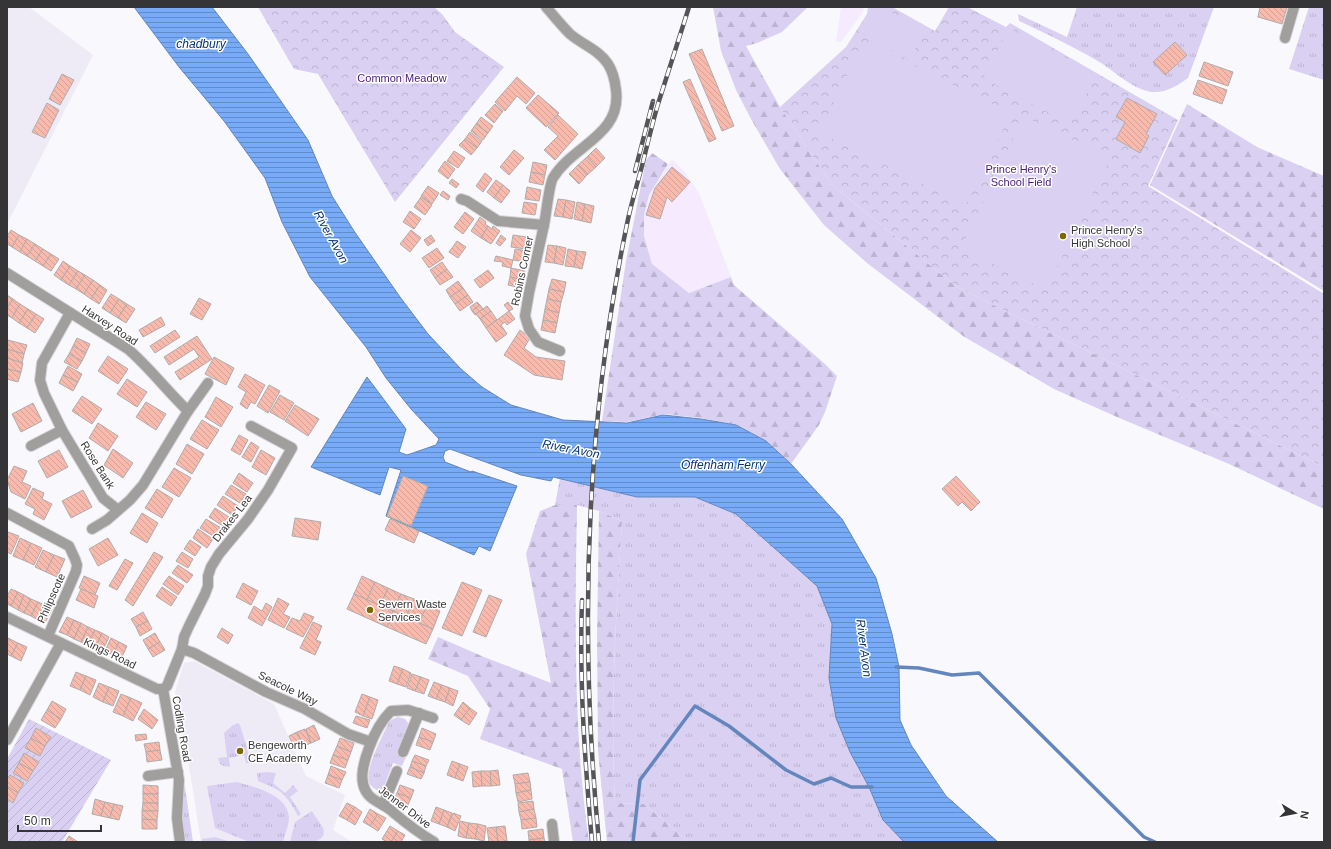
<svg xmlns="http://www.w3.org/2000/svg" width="1331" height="849" viewBox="0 0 1331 849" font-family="Arial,sans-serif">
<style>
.built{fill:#eeebf6}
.industrial{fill:#f5eafe}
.grass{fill:url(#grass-tufts)}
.forest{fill:url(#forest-firs)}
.park{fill:url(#park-crowns)}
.garden{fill:url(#garden-furrows)}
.pitch{fill:#dad0f2}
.water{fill:url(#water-rules);stroke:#6387bd}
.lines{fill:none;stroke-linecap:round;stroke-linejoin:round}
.stream{stroke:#6387bd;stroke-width:3.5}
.building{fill:url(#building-back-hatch);stroke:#b0acab}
.minor-casing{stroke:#d6d5d8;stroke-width:12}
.minor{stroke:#a19f9e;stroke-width:10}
.rail-casing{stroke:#555456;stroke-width:4.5}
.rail{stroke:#fff;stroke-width:3;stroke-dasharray:9;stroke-linecap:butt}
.poi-dot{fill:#7a6800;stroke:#fff;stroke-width:1.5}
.labels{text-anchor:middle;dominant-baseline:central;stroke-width:3;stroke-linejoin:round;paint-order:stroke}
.park-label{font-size:11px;fill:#471a7e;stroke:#fff}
.poi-label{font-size:11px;fill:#353436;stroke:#fff;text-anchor:start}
.street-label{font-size:11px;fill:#353436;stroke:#fff}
.water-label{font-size:12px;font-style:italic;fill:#033375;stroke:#fff}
</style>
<defs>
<pattern id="grass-tufts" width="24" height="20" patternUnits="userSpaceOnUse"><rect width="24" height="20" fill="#dad0f2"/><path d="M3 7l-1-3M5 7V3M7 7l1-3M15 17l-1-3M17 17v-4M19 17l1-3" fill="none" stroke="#bcb3d0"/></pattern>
<pattern id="forest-firs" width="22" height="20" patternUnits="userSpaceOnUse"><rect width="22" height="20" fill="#dad0f2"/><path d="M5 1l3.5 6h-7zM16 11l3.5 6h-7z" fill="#bcb3d0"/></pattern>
<pattern id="park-crowns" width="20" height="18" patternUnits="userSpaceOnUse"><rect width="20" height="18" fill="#dad0f2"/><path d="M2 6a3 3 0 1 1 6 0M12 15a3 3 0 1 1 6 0" fill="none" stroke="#bcb3d0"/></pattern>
<pattern id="garden-furrows" width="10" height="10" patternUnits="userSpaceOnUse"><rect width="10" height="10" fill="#dad0f2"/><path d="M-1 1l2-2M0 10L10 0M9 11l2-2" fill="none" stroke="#bcb3d0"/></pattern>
<pattern id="water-rules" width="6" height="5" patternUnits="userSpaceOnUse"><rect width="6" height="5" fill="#77aaf7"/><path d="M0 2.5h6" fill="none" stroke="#628bc9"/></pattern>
<pattern id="building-back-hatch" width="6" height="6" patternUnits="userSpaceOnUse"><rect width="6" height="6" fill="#f9baae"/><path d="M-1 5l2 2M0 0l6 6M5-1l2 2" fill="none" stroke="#d6a096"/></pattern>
</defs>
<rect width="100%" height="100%" fill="#f9f8fc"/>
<g class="built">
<path d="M7 7H29L93 55 7 224Z"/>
<path d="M194 661 274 704 306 776 345 795 333 830 352 842H201L191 778 175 692 184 663Z"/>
</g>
<g class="industrial">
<path d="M841 7H864L863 12 841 42H836Z"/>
<path d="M672 159 684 171 699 193 731 277 689 293 652 264 644 236V215L649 195Z"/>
</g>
<g class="grass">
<path d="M1077 7H1214L1188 78C1177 86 1166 93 1152 92 1131 89 1114 70 1096 60 1072 46 1045 33 1019 21L1018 14 1067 37Z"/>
<path d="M1309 7H1324V80L1289 69Z"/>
<path d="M560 478 637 497H695L736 514 817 586 832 624 829 678 869 787 883 820 904 842H689L644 804 615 803C610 709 616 615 622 521L599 511 577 505H555Z"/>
<path d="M398 717 405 719 408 723 407 728 397 754 406 757 402 766 393 763 384 786 382 789 378 791C374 788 371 787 369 782 365 768 383 735 389 722L393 719Z"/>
<path d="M238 723 240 725 247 748 250 763H246L244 755 229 758 230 767 224 766 220 764 218 758 227 757 224 733 233 725Z"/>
<path d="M267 772 276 773 273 783 285 793 293 785 298 791 290 797 301 814 298 816C286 794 282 790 258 781L257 773Z"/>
<path d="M237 782C254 787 287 794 289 817 289 825 285 834 283 842H249L215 828 207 786Z"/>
<path d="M183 787H185L193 842H186C183 827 180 802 183 787Z"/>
<path d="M312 811C315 817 320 822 323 828 329 846 299 842 290 842L295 822Z"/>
<path d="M215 837 231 842H202V839Z"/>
</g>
<g class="forest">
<path d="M713 7H808L782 32 757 43 746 46 780 107 832 185 957 287 1324 467V509L1229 464 1117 417 1054 389 963 336 867 263 824 225 780 169 751 119 736 90 721 51Z"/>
<path d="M1187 104 1257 147 1324 176V291L1150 185Z"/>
<path d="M652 153 668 164 649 195 644 215V236L652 264 689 293 731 277 734 285 825 364 837 376 825 412 819 425 791 464 766 441 736 425 701 418 664 414 627 422 602 421 626 261 646 160Z"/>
<path d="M555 505H577C575 617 573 731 589 842H573L562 769 480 739 490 709 468 676 428 659 438 637 484 657 551 683 526 554 540 511Z"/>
<path d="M599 511 622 521C616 615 610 709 615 803L644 804 689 842H607L598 751 597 637Z"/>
</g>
<g class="park">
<path d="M258 7H434L442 14 455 32 504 67 395 202 318 74 294 69Z"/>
<path d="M868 7H892L935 31 949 7H967L1006 27 1010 23 1178 120 1148 186 1324 294V467L957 287 832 185 780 107 846 47 867 14Z"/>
</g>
<path class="garden" d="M29 719 111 760 62 842H7V759Z"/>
<g class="pitch">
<path d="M871 7H881L925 31 909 60 858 31Z"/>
<path d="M1009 28 1097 74 1070 124 983 78Z"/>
<path d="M864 41 1011 113 966 205 819 132Z"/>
<path d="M1024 116 1110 158 1046 290 961 248Z"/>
</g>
<path class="water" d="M134 7H212L248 54 308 140 332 196 354 231 400 297 428 334 461 369 482 387 511 405 563 420 627 423 663 415 701 419 736 425 766 441 791 464 842 519 876 578 892 634 899 667 900 720 911 745 946 796 998 842H904L883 820 869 787 850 752 836 718 829 678 832 624 817 586 736 514 695 497H637L553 477 551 481 521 475 450 449 445 451 443 457 445 462 471 472 472 471 517 486 490 551 479 546 474 555 386 516 401 470 389 467 380 495 311 467 367 377 406 429 399 452 407 455 436 445 439 439 411 409 386 378 366 347 310 277 282 222 265 178 224 121 179 67Z"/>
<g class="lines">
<g class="stream">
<path d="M896 667 919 668 952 675 979 673 1144 837 1155 842"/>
<path d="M633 842 640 780 695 706 729 726 786 770 814 784 831 778 851 787H872"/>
</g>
</g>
<g class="building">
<path d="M1260 7H1287L1282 24 1258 17Z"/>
<path d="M1175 42 1187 55 1165 75 1153 62Z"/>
<path d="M702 49 734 126 722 131 689 54Z"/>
<path d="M1204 62 1233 72 1228 86 1199 76Z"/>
<path d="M62 74 74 80 60 105 49 99Z"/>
<path d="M517 77 535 93 526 104 517 96 505 111 495 102Z"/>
<path d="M690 79 716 139 709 142 683 82Z"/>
<path d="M1198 80 1227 90 1222 104 1193 94Z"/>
<path d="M538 95 559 113 546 127 526 108Z"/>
<path d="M1127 98 1157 114 1146 134 1149 136 1140 153 1116 139 1125 122 1116 117Z"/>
<path d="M47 103 59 110 45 138 32 132Z"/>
<path d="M495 104 503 111 494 123 485 115Z"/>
<path d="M558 115 578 134 555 160 544 150 558 136 548 127Z"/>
<path d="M481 117 493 126 488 133 476 124Z"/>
<path d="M476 124 488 133 483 140 471 131Z"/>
<path d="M470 132 482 141 477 148 465 139Z"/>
<path d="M465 139 477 148 471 155 459 145Z"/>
<path d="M596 148 605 158 596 167 587 157Z"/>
<path d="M514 150 524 158 509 175 500 167Z"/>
<path d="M454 151 465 158 458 168 447 161Z"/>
<path d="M587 157 596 167 587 175 578 165Z"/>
<path d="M445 161 455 169 448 179 438 171Z"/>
<path d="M533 162 547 165 545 175 531 172Z"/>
<path d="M578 165 587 175 579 184 569 174Z"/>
<path d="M672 167 690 182 672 202 667 197 660 219 646 215 655 188Z"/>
<path d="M531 172 545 175 543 185 529 182Z"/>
<path d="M485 173 492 179 483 192 476 186Z"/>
<path d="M452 179 459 184 456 188 449 183Z"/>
<path d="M496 180 503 185 494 198 487 192Z"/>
<path d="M503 185 510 191 501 203 494 198Z"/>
<path d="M428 186 439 193 432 204 421 196Z"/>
<path d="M527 187 541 190 539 201 525 199Z"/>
<path d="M443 191 450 196 448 200 440 195Z"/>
<path d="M421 197 432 205 425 215 414 207Z"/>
<path d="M558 199 566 200 563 217 554 216Z"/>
<path d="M566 200 575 202 572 219 563 217Z"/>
<path d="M524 202 537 204 535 215 522 213Z"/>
<path d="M577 202 585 204 582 221 574 219Z"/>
<path d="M585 204 594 206 591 223 582 221Z"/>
<path d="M410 211 421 219 414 229 403 222Z"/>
<path d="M465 212 474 219 463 234 454 227Z"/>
<path d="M480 217 486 222 485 224 488 226 481 238 471 231Z"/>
<path d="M488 226 492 229 493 226 500 231 491 244 481 238Z"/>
<path d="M11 230 19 235 12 247 7 244V236Z"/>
<path d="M411 230 421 238 410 252 400 244Z"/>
<path d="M19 235 27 239 20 252 12 247Z"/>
<path d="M431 235 435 241 428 246 424 240Z"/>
<path d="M501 235 506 239 500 246 496 243Z"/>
<path d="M513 235 527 237 525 249 511 247Z"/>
<path d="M27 239 35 244 27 256 20 252Z"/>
<path d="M457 241 466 247 458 258 449 252Z"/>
<path d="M35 244 43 249 35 261 27 256Z"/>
<path d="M548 245 557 246 554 263 545 262Z"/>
<path d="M557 246 566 248 563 265 554 263Z"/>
<path d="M437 248 444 258 429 268 422 258Z"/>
<path d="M43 249 51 254 43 266 35 261Z"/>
<path d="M515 249 528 251 526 262 513 260Z"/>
<path d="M568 249 577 251 574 267 565 266Z"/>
<path d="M577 251 586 252 582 269 574 267Z"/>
<path d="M51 254 59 259 51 271 43 266Z"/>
<path d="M496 256 513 260 511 268 502 266 503 262 494 261Z"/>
<path d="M63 261 70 266 61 280 54 275Z"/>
<path d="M442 262 447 269 435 278 430 270Z"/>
<path d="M70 266 78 271 69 285 61 280Z"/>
<path d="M511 268 525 271 523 280 510 277Z"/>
<path d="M447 269 453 277 440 285 435 278Z"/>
<path d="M488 270 494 278 480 288 474 280Z"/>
<path d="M78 271 85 275 76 289 69 285Z"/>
<path d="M85 275 93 280 84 294 76 289Z"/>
<path d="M510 277 523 280 521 288 508 285Z"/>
<path d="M552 279 566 282 564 292 549 289Z"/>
<path d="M93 280 100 285 91 299 84 294Z"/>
<path d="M458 281 463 288 450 297 446 290Z"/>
<path d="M100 285 107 290 99 304 91 299Z"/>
<path d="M463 288 468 295 455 304 450 297Z"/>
<path d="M549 289 564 292 561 302 547 299Z"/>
<path d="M111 294 119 299 110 313 102 308Z"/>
<path d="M7 295 13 299 7 308Z"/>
<path d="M468 295 473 302 460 311 455 304Z"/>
<path d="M199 298 211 304 202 320 190 314Z"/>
<path d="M13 299 20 304 12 318 7 315V308Z"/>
<path d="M119 299 127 304 118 318 110 313Z"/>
<path d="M547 299 561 302 559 313 545 309Z"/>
<path d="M477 302 480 305 472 311 470 307Z"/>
<path d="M508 302 513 309 509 311 504 305Z"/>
<path d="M20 304 28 309 19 323 12 318Z"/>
<path d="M127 304 135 309 126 323 118 318Z"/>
<path d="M480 305 483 309 475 315 472 311Z"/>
<path d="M487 306 491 311 480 319 476 314Z"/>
<path d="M28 309 36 314 27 328 19 323Z"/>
<path d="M545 309 559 313 557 323 543 320Z"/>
<path d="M491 311 497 320 486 328 480 319Z"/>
<path d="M509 311 515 319 507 325 505 322 501 325 507 334 496 342 486 328Z"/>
<path d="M36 314 44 319 35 333 27 328Z"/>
<path d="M161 317 165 325 143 337 139 330Z"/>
<path d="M543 320 557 323 555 333 541 330Z"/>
<path d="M175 330 180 337 155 353 150 346Z"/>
<path d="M520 330 530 338 524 348 536 357 565 361 562 380 534 375 504 355Z"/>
<path d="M197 336 212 359 180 380 175 372 199 357 194 349 169 365 164 357Z"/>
<path d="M77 338 90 344 86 353 73 346Z"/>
<path d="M8 340 27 345 24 354 7 349Z"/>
<path d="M73 346 86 353 82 361 69 354Z"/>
<path d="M7 349 24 354 22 363 7 358Z"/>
<path d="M69 354 82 361 77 369 64 362Z"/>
<path d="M108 356 128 369 118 384 98 371Z"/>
<path d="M214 357 234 368 226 385 205 374Z"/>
<path d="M7 358 23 363 21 372 7 369Z"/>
<path d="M68 366 82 374 78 382 63 375Z"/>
<path d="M7 369 21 372 18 382 7 379Z"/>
<path d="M245 374 265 385 255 404 251 402 247 409 240 404 246 392 238 387Z"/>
<path d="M63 375 78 382 73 391 59 383Z"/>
<path d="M127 379 147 392 137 407 117 394Z"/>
<path d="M269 385 280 391 268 413 257 406Z"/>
<path d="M280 395 294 403 284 420 270 412Z"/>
<path d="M82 396 102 409 92 424 72 411Z"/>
<path d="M216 397 233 407 221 427 205 417Z"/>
<path d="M146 402 166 414 156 430 136 417Z"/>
<path d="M33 403 42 421 21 432 12 414Z"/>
<path d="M295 405 319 419 308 436 285 421Z"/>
<path d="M202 420 219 430 207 449 190 439Z"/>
<path d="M98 423 118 436 108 451 89 438Z"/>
<path d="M239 435 248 440 240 455 231 450Z"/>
<path d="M251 442 259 447 251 462 242 457Z"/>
<path d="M187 444 204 454 192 474 176 464Z"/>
<path d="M113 449 133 463 123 478 104 465Z"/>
<path d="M59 450 68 467 47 478 38 461Z"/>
<path d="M261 450 275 458 266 475 252 467Z"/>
<path d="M14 466 27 471 22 482 31 486 25 499 11 492 7 480Z"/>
<path d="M174 468 191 478 179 497 162 487Z"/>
<path d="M239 473 253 483 247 492 233 483Z"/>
<path d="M403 476 428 486 411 526 387 516Z"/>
<path d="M956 476 980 502 971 511 962 502 958 506 942 489Z"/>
<path d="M231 485 246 494 240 503 225 494Z"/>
<path d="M33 488 44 493 42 499 52 504 44 520 33 514 35 509 25 504Z"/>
<path d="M157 489 173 499 162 518 145 508Z"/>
<path d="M83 490 92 507 71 518 62 501Z"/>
<path d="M223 496 238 506 232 515 217 505Z"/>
<path d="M215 508 229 517 223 526 209 517Z"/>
<path d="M142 513 158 523 147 543 130 533Z"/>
<path d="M295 518 321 522 318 540 292 536Z"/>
<path d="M206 519 221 528 215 537 200 528Z"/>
<path d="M390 519 419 531 414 543 385 530Z"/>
<path d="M198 529 213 539 207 548 193 538Z"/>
<path d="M8 532 19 536 11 554 7 552V534Z"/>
<path d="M20 538 31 543 23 560 13 556Z"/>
<path d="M108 538 118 555 98 566 89 549Z"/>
<path d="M190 540 201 547 195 556 184 549Z"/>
<path d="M31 543 42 548 34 565 23 560Z"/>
<path d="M43 550 54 555 46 572 35 567Z"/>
<path d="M154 552 163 557 133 606 125 600Z"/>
<path d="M182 552 193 559 188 568 176 561Z"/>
<path d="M54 555 65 559 57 577 46 572Z"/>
<path d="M125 559 133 563 117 590 109 586Z"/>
<path d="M178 565 193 575 187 583 172 573Z"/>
<path d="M84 576 100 583 95 595 79 588Z"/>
<path d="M169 576 184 586 178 595 163 584Z"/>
<path d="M362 576 375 582 367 600 354 594Z"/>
<path d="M375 582 388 588 380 606 367 600Z"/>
<path d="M462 582 482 590 462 636 442 628Z"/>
<path d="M243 583 258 591 251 605 236 597Z"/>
<path d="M162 587 177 597 171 606 156 596Z"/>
<path d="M388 588 401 594 393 611 380 606Z"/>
<path d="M11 589 18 592 11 606 7 604V596Z"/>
<path d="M81 589 98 596 94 608 76 600Z"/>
<path d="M18 592 24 595 18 610 11 606Z"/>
<path d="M354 594 393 611 387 627 347 609Z"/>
<path d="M401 594 414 599 406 617 393 611Z"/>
<path d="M24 595 31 599 24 613 18 610Z"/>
<path d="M489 595 502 600 486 637 473 632Z"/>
<path d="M278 598 289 604 283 614 290 617 284 628 268 620Z"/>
<path d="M31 599 38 602 31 616 24 613Z"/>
<path d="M414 599 427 605 419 623 406 617Z"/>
<path d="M38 602 45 605 38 620 31 616Z"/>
<path d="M266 603 272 607 262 626 248 618 254 606 262 611Z"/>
<path d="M45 605 52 609 45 623 38 620Z"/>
<path d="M427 605 440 611 433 629 419 623Z"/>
<path d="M393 611 433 629 426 644 387 627Z"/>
<path d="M143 612 148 621 136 627 131 619Z"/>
<path d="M304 613 314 617 303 637 286 629 292 618 300 621Z"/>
<path d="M67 617 74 620 67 635 59 632Z"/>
<path d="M74 620 81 623 74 639 67 635Z"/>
<path d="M148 621 152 629 140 636 136 627Z"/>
<path d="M313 622 322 626 316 640 321 642 315 655 300 648Z"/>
<path d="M81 623 88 627 81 642 74 639Z"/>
<path d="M88 627 95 630 88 645 81 642Z"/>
<path d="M222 628 233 635 228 644 217 637Z"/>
<path d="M95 630 102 633 95 649 88 645Z"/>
<path d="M102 633 109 637 102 652 95 649Z"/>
<path d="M155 633 160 642 148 649 143 640Z"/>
<path d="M8 638 18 643 11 656 7 654Z"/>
<path d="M111 638 119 642 113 655 105 651Z"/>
<path d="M119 642 127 646 121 659 113 655Z"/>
<path d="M160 642 165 650 153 657 148 649Z"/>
<path d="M18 643 27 647 21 661 11 656Z"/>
<path d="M394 666 403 669 397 684 389 681Z"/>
<path d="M403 669 411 673 406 687 397 684Z"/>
<path d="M76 672 86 676 80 690 70 686Z"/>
<path d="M412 674 421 677 415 691 407 688Z"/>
<path d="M86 676 96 680 90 695 80 690Z"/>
<path d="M421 677 429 680 424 694 415 691Z"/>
<path d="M434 682 442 685 436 699 428 696Z"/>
<path d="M99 683 109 687 103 702 93 697Z"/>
<path d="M442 685 450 688 445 702 436 699Z"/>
<path d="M109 687 119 691 113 706 103 702Z"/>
<path d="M450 688 458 691 453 706 445 702Z"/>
<path d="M121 694 131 698 123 716 113 712Z"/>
<path d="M362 694 370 697 363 716 355 712Z"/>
<path d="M370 697 378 700 372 719 363 716Z"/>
<path d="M131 698 142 703 133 721 123 716Z"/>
<path d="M52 701 66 709 61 719 47 710Z"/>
<path d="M463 702 470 708 461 720 454 715Z"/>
<path d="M470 708 477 713 469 725 461 720Z"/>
<path d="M144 709 158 720 152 729 138 719Z"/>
<path d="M47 710 61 719 55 728 41 720Z"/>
<path d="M356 716 370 720 367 728 353 723Z"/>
<path d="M314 725 320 739 311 743 306 729Z"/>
<path d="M36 728 51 737 45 746 31 738Z"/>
<path d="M422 728 436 734 433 742 419 737Z"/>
<path d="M305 729 311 743 304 746 297 732Z"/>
<path d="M297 732 303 746 295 750 289 736Z"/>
<path d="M146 734 147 739 136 741 135 735Z"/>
<path d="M419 737 433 742 430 750 416 745Z"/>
<path d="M31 738 45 746 40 756 25 748Z"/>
<path d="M340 738 354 743 351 752 337 746Z"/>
<path d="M159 742 160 750 146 752 144 744Z"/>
<path d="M337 746 351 752 348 760 333 755Z"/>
<path d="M160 750 162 760 147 762 146 752Z"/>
<path d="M24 753 39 762 33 771 19 763Z"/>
<path d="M333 755 348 760 345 768 330 763Z"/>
<path d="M415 755 429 760 426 766 412 761Z"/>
<path d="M412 761 426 766 424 773 410 767Z"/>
<path d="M452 761 460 764 455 778 447 775Z"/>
<path d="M19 763 33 771 27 781 13 773Z"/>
<path d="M460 764 468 767 463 781 455 778Z"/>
<path d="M331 766 346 772 342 780 328 775Z"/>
<path d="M410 767 424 773 421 779 407 774Z"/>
<path d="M498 770 500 785 491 786 490 771Z"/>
<path d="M481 771 482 786 473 787 472 772Z"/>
<path d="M481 771H490L491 786H482Z"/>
<path d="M528 773 530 782 515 784 513 775Z"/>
<path d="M10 775 24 783 18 793 7 786V779Z"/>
<path d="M328 775 342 780 339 788 325 783Z"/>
<path d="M530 782 531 790 516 793 515 784Z"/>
<path d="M143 785 158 786V794H143Z"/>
<path d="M400 785 414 790 411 798 397 793Z"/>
<path d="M7 786 18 793 13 803 7 799Z"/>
<path d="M531 790 532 799 518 802 516 793Z"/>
<path d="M397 793 411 798 407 807 393 801Z"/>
<rect x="143" y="794" width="15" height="9"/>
<path d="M95 799 105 802 101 816 92 814Z"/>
<path d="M533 801 534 809 519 812 518 803Z"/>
<path d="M105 802 114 804 110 818 101 816Z"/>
<path d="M143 803H158V811H142Z"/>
<path d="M347 803 355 807 347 820 339 816Z"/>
<path d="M114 804 123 806 119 820 110 818Z"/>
<path d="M355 807 362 812 355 825 347 820Z"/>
<path d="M436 807 444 810 439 824 431 821Z"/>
<path d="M370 809 378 814 370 826 363 822Z"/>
<path d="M534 809 536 818 521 820 519 812Z"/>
<path d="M444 810 452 813 447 827 439 824Z"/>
<path d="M142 811H158L157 820 142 819Z"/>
<path d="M453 813 461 816 455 831 447 827Z"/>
<path d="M378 814 386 818 378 831 370 826Z"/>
<path d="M536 818 537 827 522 829 521 820Z"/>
<path d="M142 819 157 820V829H142Z"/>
<path d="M460 821 469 823 466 838 458 836Z"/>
<path d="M469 823 478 824 475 839 466 838Z"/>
<path d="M478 824 486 826 484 841 475 839Z"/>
<path d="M390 826 398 831 391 842H387L382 839Z"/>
<path d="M505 826 507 841 498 842 496 827Z"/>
<path d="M496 827 498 842H489L487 828Z"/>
<path d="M543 829 544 838 529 840 528 831Z"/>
<path d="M398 831 405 835 401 842H391Z"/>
<path d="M69 836 78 842H65Z"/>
<path d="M544 838 545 842H529V840Z"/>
</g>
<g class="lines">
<defs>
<g id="minor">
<path d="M1285 38 1294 7"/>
<path d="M461 199 467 201 498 221 544 225C546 216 549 184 553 178 573 145 622 135 616 90 615 81 613 72 608 64 599 50 583 45 570 34 562 26 554 16 546 7"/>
<path d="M544 225 529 293 525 316 529 329 538 342 560 351"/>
<path d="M7 273 128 349C150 368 167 391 188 411"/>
<path d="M70 313 42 363 40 380 44 393 62 430 103 498 118 510"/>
<path d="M31 446 62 430"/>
<path d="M7 513 69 546 75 559 77 565 76 571 48 636"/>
<path d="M92 529 107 520 130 500 143 485 188 411 208 383"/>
<path d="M7 617 157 689H163L167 686 182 649 184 637 189 626 205 594 208 586V576L211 567 219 554 248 519 268 490 292 448 251 426"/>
<path d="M182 649 194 653 266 692 305 709 348 734 371 742"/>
<path d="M163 689 179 780 177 818 180 842"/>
<path d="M433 718 408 710 391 711C380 722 374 734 369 748 363 764 356 787 373 799 380 804 388 807 394 813 407 824 419 833 434 842"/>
<path d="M7 740 61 643"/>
<path d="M403 752 419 713"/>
<path d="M148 776 178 772"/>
<path d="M383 805 397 771"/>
<path d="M552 824 554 842"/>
</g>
</defs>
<use href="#minor" class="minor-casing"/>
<use href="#minor" class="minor"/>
<defs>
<g id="rail">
<path d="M635 171 653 101"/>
<path d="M582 600C579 681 585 762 592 842"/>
<path d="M599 842C579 636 585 427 627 224 631 204 637 185 642 166 647 146 652 125 658 104 668 72 679 39 689 7"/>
</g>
</defs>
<use href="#rail" class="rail-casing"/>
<use href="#rail" class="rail"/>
</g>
<g class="poi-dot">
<circle cx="1063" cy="236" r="4"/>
<circle cx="370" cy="610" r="4"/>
<circle cx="240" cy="751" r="4"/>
</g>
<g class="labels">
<g class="park-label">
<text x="402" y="78">Common Meadow</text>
<text x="1021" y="169">Prince Henry's<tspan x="1021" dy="13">School Field</tspan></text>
</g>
<g class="poi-label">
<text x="1071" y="230">Prince Henry's<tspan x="1071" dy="13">High School</tspan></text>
<text x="378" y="604">Severn Waste<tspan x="378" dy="13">Services</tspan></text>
<text x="248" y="745">Bengeworth<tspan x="248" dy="13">CE Academy</tspan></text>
</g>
<g class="street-label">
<text transform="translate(522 271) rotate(-78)">Robins Corner</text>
<text transform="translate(110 325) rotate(33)">Harvey Road</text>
<text transform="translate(98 465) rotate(58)">Rose Bank</text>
<text transform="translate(232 518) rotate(-52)">Drakes Lea</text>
<text transform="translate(51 598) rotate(-66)">Philipscote</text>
<text transform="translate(110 653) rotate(26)">Kings Road</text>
<text transform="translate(288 688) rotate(26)">Seacole Way</text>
<text transform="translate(182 729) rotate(80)">Codling Road</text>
<text transform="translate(405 807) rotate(37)">Jenner Drive</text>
</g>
<g class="water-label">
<text x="201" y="44">chadbury</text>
<text transform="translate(331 237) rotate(61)">River Avon</text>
<text transform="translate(571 449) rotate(11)">River Avon</text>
<text x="723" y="465">Offenham Ferry</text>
<text transform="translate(864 648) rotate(83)">River Avon</text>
</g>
</g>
<rect width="1331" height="849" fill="none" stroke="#353436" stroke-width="16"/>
<g transform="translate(1295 813) rotate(100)" stroke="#ffffff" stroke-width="3" paint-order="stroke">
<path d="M0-3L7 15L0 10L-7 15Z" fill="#353436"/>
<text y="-6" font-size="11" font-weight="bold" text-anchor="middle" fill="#353436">N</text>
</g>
<path d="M18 825v6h83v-6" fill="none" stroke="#353436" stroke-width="2"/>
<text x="24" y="825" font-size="12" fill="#353436" stroke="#ffffff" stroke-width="3" paint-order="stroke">50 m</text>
</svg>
